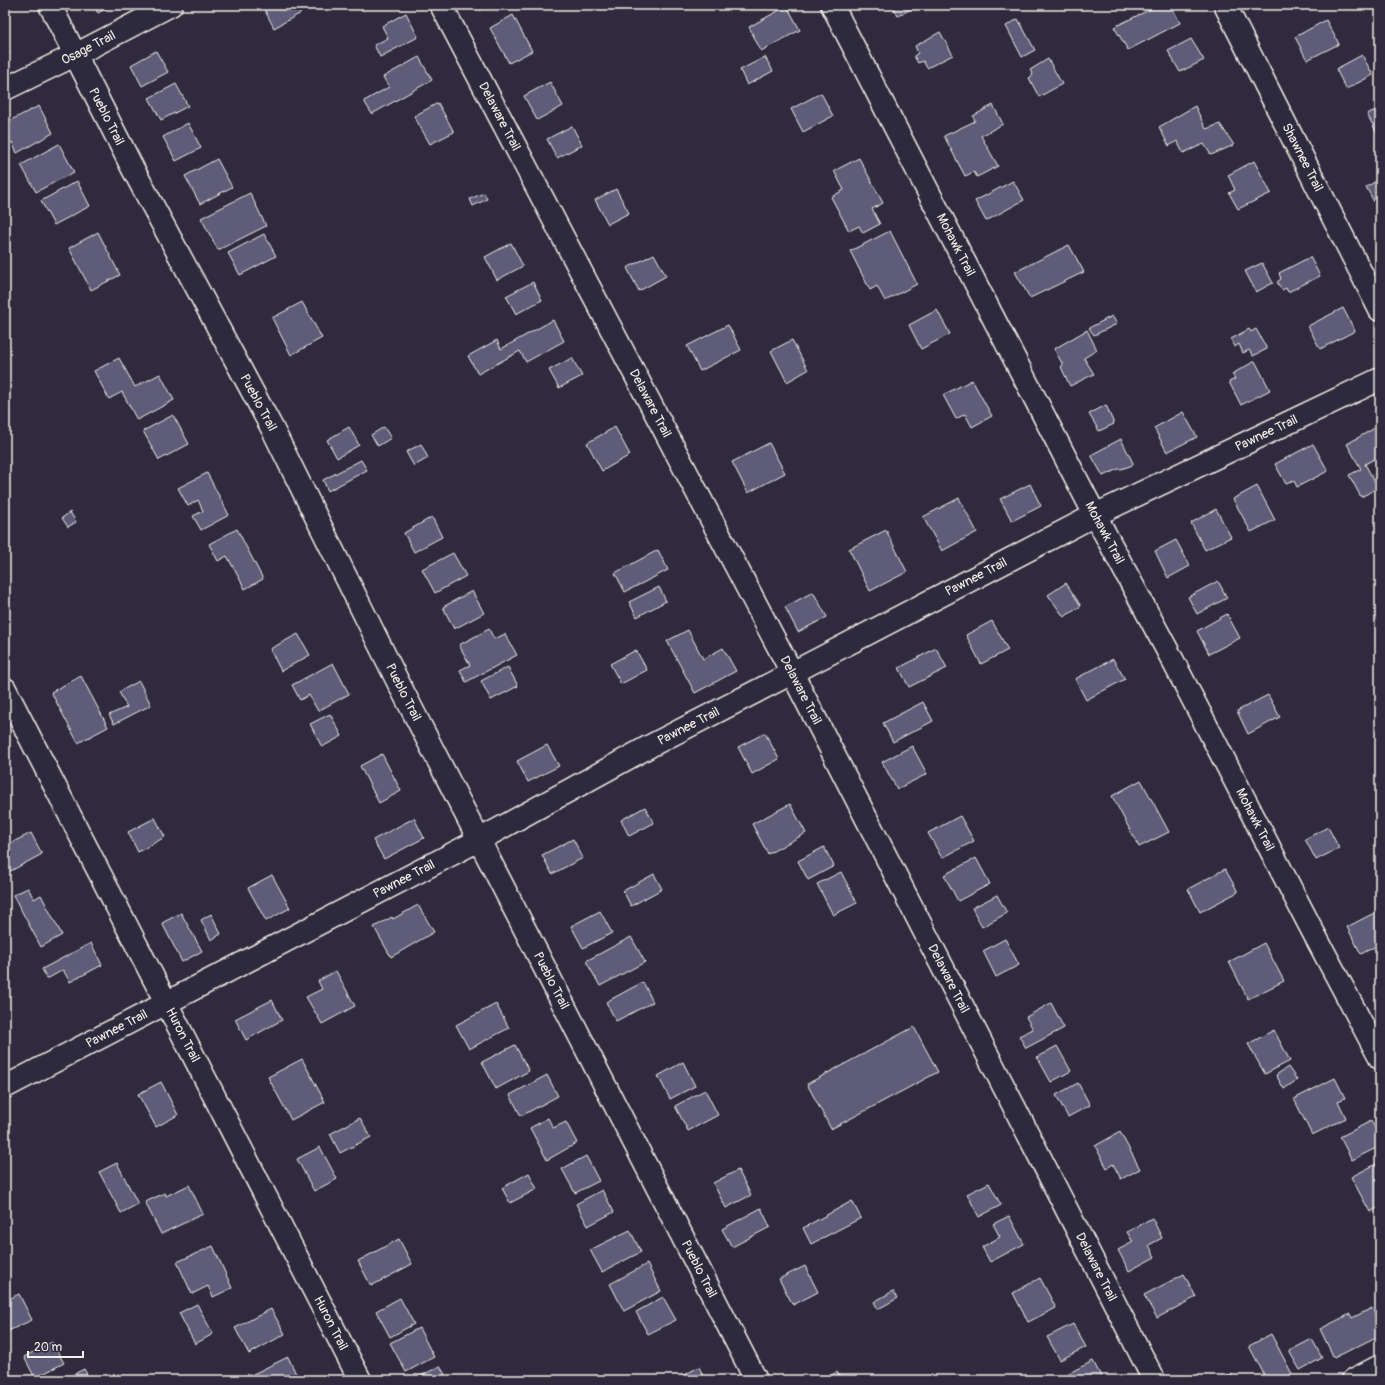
<svg xmlns="http://www.w3.org/2000/svg" width="1385" height="1385" viewBox="0 0 1385 1385" font-family="Pangolin,sans-serif">
<style>
.building{fill:#5e5b79;stroke:#f4f1e8}
.lines{fill:none;stroke-linecap:round;stroke-linejoin:round}
.minor-casing{stroke:#f4f1e8;stroke-width:25}
.minor{stroke:#2f2a3d;stroke-width:22}
.labels{text-anchor:middle;dominant-baseline:central;stroke-width:3;stroke-linejoin:round;paint-order:stroke}
.street-label{font-size:13px;fill:#f4f1e8;stroke:#2f2a3d}
</style>
<rect width="100%" height="100%" fill="#2f2a3d"/>
<filter id="ink" filterUnits="userSpaceOnUse"><feTurbulence type="fractalNoise" baseFrequency=".025" numOctaves="2"/><feDisplacementMap in="SourceGraphic" scale="8" xChannelSelector="R" yChannelSelector="G"/><feConvolveMatrix kernelMatrix="1 2 1 2 8 2 1 2 1" color-interpolation-filters="sRGB"/></filter>
<g filter="url(#ink)">
<g class="building">
<path d="M93 5H113L98 13Z"/>
<path d="M262 5H297L301 13 274 28Z"/>
<path d="M477 5H489L480 10Z"/>
<path d="M892 5H918L898 16Z"/>
<path d="M1159 5H1171L1180 23 1128 50 1114 27Z"/>
<path d="M787 6 800 30 761 51 749 27Z"/>
<path d="M406 13 418 37 380 57 374 45 388 38 382 26Z"/>
<path d="M513 15 532 51 509 63 490 28Z"/>
<path d="M1018 19 1035 50 1022 57 1006 26Z"/>
<path d="M1326 20 1339 44 1307 60 1295 37Z"/>
<path d="M940 32 953 55 927 68 923 61 918 63 914 56 918 53 915 46Z"/>
<path d="M1191 39 1204 60 1180 72 1168 51Z"/>
<path d="M5 42 10 53 5 55Z"/>
<path d="M156 51 168 72 142 86 131 65Z"/>
<path d="M1362 55 1373 75 1346 89 1336 69Z"/>
<path d="M419 57 432 80 372 114 364 101 389 87 383 77Z"/>
<path d="M765 57 773 71 747 85 740 70Z"/>
<path d="M1048 59 1062 84 1039 97 1029 78 1033 75 1030 70Z"/>
<path d="M550 82 563 106 537 120 524 96Z"/>
<path d="M176 84 188 106 161 120 149 98Z"/>
<path d="M821 93 833 116 803 132 791 109Z"/>
<path d="M438 103 454 132 430 144 414 116Z"/>
<path d="M993 105 1003 124 981 136 998 166 977 177 974 172 965 176 944 136 975 121 973 116Z"/>
<path d="M39 106 53 133 17 153 12 142 5 146V123Z"/>
<path d="M1195 106 1206 129 1220 124 1234 145 1211 155 1204 144 1183 153 1177 141 1169 146 1159 127Z"/>
<path d="M1380 108V139L1367 114Z"/>
<path d="M188 123 201 148 176 161 163 137Z"/>
<path d="M572 126 582 145 557 158 547 139Z"/>
<path d="M59 144 74 172 36 192 21 165Z"/>
<path d="M859 158 883 203 872 209 880 224 863 233 859 226 849 231 831 197 844 190 834 171Z"/>
<path d="M217 159 232 187 200 204 185 176Z"/>
<path d="M1254 161 1271 193 1238 209 1229 193 1235 190 1228 175Z"/>
<path d="M1380 179V206L1377 207 1366 187Z"/>
<path d="M77 181 90 206 54 225 41 201Z"/>
<path d="M1013 181 1024 200 986 221 975 201Z"/>
<path d="M616 189 629 213 608 224 595 200Z"/>
<path d="M250 193 266 226 218 250 201 218Z"/>
<path d="M484 193 487 199 473 206 470 199Z"/>
<path d="M890 231 917 284 885 301 877 286 870 290 850 251Z"/>
<path d="M98 232 120 275 91 290 69 248Z"/>
<path d="M264 234 276 256 240 275 228 253Z"/>
<path d="M511 243 523 266 497 280 485 257Z"/>
<path d="M1069 245 1084 272 1030 298 1015 272Z"/>
<path d="M654 254 666 276 639 291 627 268Z"/>
<path d="M1310 257 1320 276 1288 292 1286 288 1282 290 1277 282 1281 279 1279 273Z"/>
<path d="M1262 263 1273 283 1256 292 1245 271Z"/>
<path d="M533 282 542 300 516 314 506 296Z"/>
<path d="M302 302 322 338 291 355 272 318Z"/>
<path d="M1343 308 1355 331 1320 349 1308 326Z"/>
<path d="M937 310 950 334 921 349 909 325Z"/>
<path d="M1112 316 1117 324 1094 335 1089 328Z"/>
<path d="M553 320 564 341 526 362 520 351 478 374 468 356 497 340 501 349Z"/>
<path d="M728 325 741 350 700 371 687 346Z"/>
<path d="M1249 329 1251 332 1256 329 1267 349 1253 356 1249 350 1243 353 1239 344 1235 347 1231 339Z"/>
<path d="M1087 330 1097 350 1084 358 1094 374 1070 386 1061 367 1063 365 1054 349Z"/>
<path d="M792 340 808 370 787 382 771 351Z"/>
<path d="M119 358 135 387 160 374 174 400 137 420 122 392 109 399 94 371Z"/>
<path d="M572 358 582 376 559 388 549 370Z"/>
<path d="M1255 361 1270 390 1241 405 1229 382 1235 379 1232 374Z"/>
<path d="M972 380 992 416 972 427 965 414 956 419 943 395Z"/>
<path d="M1106 405 1114 424 1099 431 1089 414Z"/>
<path d="M1183 412 1197 437 1167 452 1154 428Z"/>
<path d="M173 415 189 444 159 460 143 431Z"/>
<path d="M1380 425V456L1365 464 1378 488 1361 497 1349 475 1361 469 1347 444Z"/>
<path d="M349 427 359 445 337 458 327 440Z"/>
<path d="M384 427 391 438 378 446 371 435Z"/>
<path d="M615 427 630 455 602 471 587 443Z"/>
<path d="M1121 439 1133 463V465L1121 469H1118L1103 476 1091 455Z"/>
<path d="M769 443 785 473 748 493 732 462Z"/>
<path d="M421 444 428 458 414 466 406 452Z"/>
<path d="M1313 444 1328 471 1297 487 1294 481 1286 484 1275 464Z"/>
<path d="M361 460 367 470 328 491 323 480Z"/>
<path d="M207 473 229 515 201 530 193 516 203 511 198 500 188 506 178 488Z"/>
<path d="M1030 484 1041 506 1012 521 1000 499Z"/>
<path d="M1257 486 1275 520 1251 532 1233 499Z"/>
<path d="M959 498 977 532 942 551 923 517Z"/>
<path d="M1216 509 1231 537 1205 550 1191 523Z"/>
<path d="M70 512 76 522 68 527 62 518Z"/>
<path d="M432 517 442 537 414 552 404 533Z"/>
<path d="M237 529 263 579 245 589 227 556 218 561 209 544Z"/>
<path d="M886 530 907 572 870 591 849 549Z"/>
<path d="M1176 540 1190 566 1168 578 1155 551Z"/>
<path d="M658 550 668 570 625 592 615 573Z"/>
<path d="M453 553 466 576 435 593 422 569Z"/>
<path d="M1218 581 1227 598 1197 614 1188 597Z"/>
<path d="M1066 583 1081 606 1064 617 1048 595Z"/>
<path d="M659 587 666 601 637 617 629 602Z"/>
<path d="M472 591 484 613 454 629 443 607Z"/>
<path d="M813 592 827 617 798 632 785 607Z"/>
<path d="M1227 614 1240 638 1209 654 1197 631Z"/>
<path d="M992 621 1008 650 981 664 966 635Z"/>
<path d="M489 629 494 639 505 634 517 655 466 682 460 670 470 665 459 645Z"/>
<path d="M688 630 703 659 723 648 736 671 695 693 667 641Z"/>
<path d="M298 634 310 655 281 671 270 649Z"/>
<path d="M936 648 947 668 909 687 899 668Z"/>
<path d="M636 650 647 670 621 684 610 664Z"/>
<path d="M1113 659 1125 679 1086 700 1075 679Z"/>
<path d="M333 663 349 694 318 711 309 695 300 700 292 685Z"/>
<path d="M508 667 518 686 491 700 481 681Z"/>
<path d="M81 676 108 727 78 743 51 692Z"/>
<path d="M139 681 151 705 114 724 109 715 127 707 119 692Z"/>
<path d="M1268 695 1280 717 1248 734 1237 711Z"/>
<path d="M923 702 933 721 893 742 883 723Z"/>
<path d="M330 714 342 736 322 747 310 724Z"/>
<path d="M765 733 779 759 752 774 738 747Z"/>
<path d="M547 745 559 766 528 782 517 761Z"/>
<path d="M912 746 927 774 897 789 882 762Z"/>
<path d="M382 754 401 791 379 803 360 766Z"/>
<path d="M1141 780 1169 832 1139 847 1112 796Z"/>
<path d="M790 804 806 833 768 854 752 824Z"/>
<path d="M645 807 654 823 629 836 621 820Z"/>
<path d="M960 816 974 841 942 858 928 833Z"/>
<path d="M155 818 165 837 138 852 128 832Z"/>
<path d="M414 818 424 838 384 859 373 840Z"/>
<path d="M1328 827 1339 848 1316 860 1305 839Z"/>
<path d="M31 833 42 854 7 873 5 869V846Z"/>
<path d="M573 839 583 858 552 874 542 855Z"/>
<path d="M824 847 834 866 808 880 798 861Z"/>
<path d="M976 858 990 884 958 901 944 875Z"/>
<path d="M1225 869 1238 892 1200 912 1188 889Z"/>
<path d="M841 872 857 903 833 915 817 884Z"/>
<path d="M654 874 662 889 631 906 623 891Z"/>
<path d="M272 875 290 908 266 921 248 888Z"/>
<path d="M28 888 34 899 41 895 62 935 41 947 13 895Z"/>
<path d="M997 895 1007 913 982 927 972 908Z"/>
<path d="M418 905 434 932 391 957 374 927 392 917 393 919Z"/>
<path d="M600 911 612 933 583 948 571 926Z"/>
<path d="M1376 912 1380 919V944L1361 954 1347 927Z"/>
<path d="M181 913 202 951 182 962 162 923Z"/>
<path d="M211 914 221 934 211 940 201 920Z"/>
<path d="M631 937 645 962 600 986 586 961Z"/>
<path d="M1005 939 1019 965 996 977 983 951Z"/>
<path d="M91 943 102 965 70 982 63 970 47 979 42 969Z"/>
<path d="M1264 943 1284 981 1248 999 1229 962Z"/>
<path d="M336 971 355 1006 322 1024 306 997 322 989 318 981Z"/>
<path d="M643 982 653 1002 616 1021 606 1002Z"/>
<path d="M272 1000 282 1020 246 1040 235 1019Z"/>
<path d="M1051 1003 1064 1028 1026 1048 1019 1036 1033 1029 1026 1017Z"/>
<path d="M496 1004 509 1028 469 1049 456 1025Z"/>
<path d="M914 1027 938 1072 831 1129 807 1084Z"/>
<path d="M1274 1030 1290 1061 1265 1074 1248 1044Z"/>
<path d="M515 1045 529 1071 496 1089 482 1062Z"/>
<path d="M1057 1046 1071 1071 1051 1082 1037 1057Z"/>
<path d="M302 1059 325 1102 291 1120 268 1077Z"/>
<path d="M683 1062 695 1086 670 1099 658 1076Z"/>
<path d="M1288 1067 1297 1080 1284 1089 1276 1075Z"/>
<path d="M547 1075 558 1096 521 1116 510 1095Z"/>
<path d="M1335 1078 1345 1098 1338 1101 1346 1118 1312 1135 1294 1099Z"/>
<path d="M161 1082 178 1115 156 1127 138 1094Z"/>
<path d="M1078 1083 1090 1105 1068 1117 1056 1095Z"/>
<path d="M705 1090 718 1115 688 1131 675 1106Z"/>
<path d="M360 1118 371 1137 340 1153 330 1134Z"/>
<path d="M548 1118 553 1128 566 1122 577 1143 547 1160 530 1128Z"/>
<path d="M1371 1121 1380 1137V1146L1352 1160 1340 1137Z"/>
<path d="M1120 1132 1140 1169 1121 1179 1113 1164 1107 1168 1095 1146Z"/>
<path d="M320 1147 337 1179 314 1191 297 1159Z"/>
<path d="M586 1156 599 1181 575 1193 562 1169Z"/>
<path d="M1380 1162V1207L1370 1212 1351 1177Z"/>
<path d="M117 1163 138 1204 121 1213 99 1172Z"/>
<path d="M738 1170 751 1195 726 1208 713 1183Z"/>
<path d="M529 1173 537 1189 510 1203 502 1188Z"/>
<path d="M989 1183 1001 1205 979 1217 967 1194Z"/>
<path d="M189 1185 203 1214 161 1234 145 1202 165 1193 166 1196Z"/>
<path d="M602 1190 614 1212 588 1226 576 1204Z"/>
<path d="M852 1201 861 1218 811 1244 803 1228Z"/>
<path d="M761 1208 770 1227 732 1247 722 1229Z"/>
<path d="M1009 1216 1024 1244 990 1262 982 1247 1000 1237 993 1224Z"/>
<path d="M1152 1218 1162 1238 1149 1245 1155 1257 1129 1271 1118 1250 1133 1242 1127 1232Z"/>
<path d="M630 1230 641 1252 602 1272 590 1250Z"/>
<path d="M399 1239 412 1264 371 1286 358 1261Z"/>
<path d="M213 1246 232 1288 213 1297 208 1286 192 1294 177 1262Z"/>
<path d="M647 1264 661 1291 624 1311 610 1284Z"/>
<path d="M805 1266 818 1292 793 1305 779 1279Z"/>
<path d="M1184 1274 1196 1297 1157 1318 1144 1295Z"/>
<path d="M1040 1278 1056 1308 1028 1322 1013 1293Z"/>
<path d="M893 1291 898 1298 878 1309 874 1302Z"/>
<path d="M19 1294 32 1320 6 1332 5 1329V1301Z"/>
<path d="M663 1297 676 1320 648 1334 636 1312Z"/>
<path d="M400 1298 414 1324 390 1337 376 1311Z"/>
<path d="M197 1304 213 1334 195 1344 179 1313Z"/>
<path d="M1372 1308 1380 1324V1335L1334 1358 1320 1329 1350 1314 1352 1318Z"/>
<path d="M271 1309 285 1334 249 1354 235 1328Z"/>
<path d="M1073 1324 1086 1347 1060 1360 1047 1337Z"/>
<path d="M419 1328 434 1357 406 1372 390 1343Z"/>
<path d="M1271 1334 1292 1374 1281 1380H1267L1249 1346Z"/>
<path d="M1312 1339 1322 1358 1300 1370 1289 1351Z"/>
<path d="M52 1342 64 1363 35 1378 24 1357Z"/>
<path d="M288 1357 297 1376 289 1380H249L247 1377Z"/>
<path d="M1093 1361 1103 1380H1070L1067 1374Z"/>
<path d="M440 1366 448 1380H413Z"/>
<path d="M699 1367 705 1380H675Z"/>
<path d="M84 1369 90 1380H63Z"/>
<path d="M837 1372 842 1380H822Z"/>
<path d="M1231 1374 1234 1380H1220Z"/>
</g>
<g class="lines">
<defs>
<g id="minor">
<path id="s1" d="M50 5 133 169 272 428 398 682 756 1380"/>
<path id="s2" d="M441 5 792 673 1154 1380"/>
<path id="s3" d="M832 5 1095 515 1172 659 1310 926 1380 1058"/>
<path id="s4" d="M1225 5 1380 310"/>
<path id="s5" d="M5 89 75 55 171 5"/>
<path id="s6" d="M5 689 360 1380"/>
<path id="s7" d="M5 1087 479 840 650 746 792 673 1095 515 1380 379"/>
<path d="M1353 1380 1380 1366"/>
</g>
</defs>
<use href="#minor" class="minor-casing"/>
<use href="#minor" class="minor"/>
</g>
</g>
<g class="labels">
<g class="street-label">
<text stroke="none"><textPath href="#s5" startOffset="93">Osage Trail</textPath></text>
<text stroke="none"><textPath href="#s1" startOffset="125">Pueblo Trail</textPath></text>
<text stroke="none"><textPath href="#s2" startOffset="126">Delaware Trail</textPath></text>
<text stroke="none"><textPath href="#s4" startOffset="171">Shawnee Trail</textPath></text>
<text stroke="none"><textPath href="#s3" startOffset="270">Mohawk Trail</textPath></text>
<text stroke="none"><textPath href="#s1" startOffset="449">Pueblo Trail</textPath></text>
<text stroke="none"><textPath href="#s2" startOffset="450">Delaware Trail</textPath></text>
<text stroke="none"><textPath href="#s7" startOffset="1421">Pawnee Trail</textPath></text>
<text stroke="none"><textPath href="#s3" startOffset="594">Mohawk Trail</textPath></text>
<text stroke="none"><textPath href="#s7" startOffset="1097">Pawnee Trail</textPath></text>
<text stroke="none"><textPath href="#s2" startOffset="774">Delaware Trail</textPath></text>
<text stroke="none"><textPath href="#s1" startOffset="773">Pueblo Trail</textPath></text>
<text stroke="none"><textPath href="#s7" startOffset="773">Pawnee Trail</textPath></text>
<text stroke="none"><textPath href="#s3" startOffset="918">Mohawk Trail</textPath></text>
<text stroke="none"><textPath href="#s7" startOffset="450">Pawnee Trail</textPath></text>
<text stroke="none"><textPath href="#s2" startOffset="1098">Delaware Trail</textPath></text>
<text stroke="none"><textPath href="#s1" startOffset="1097">Pueblo Trail</textPath></text>
<text stroke="none"><textPath href="#s7" startOffset="126">Pawnee Trail</textPath></text>
<text stroke="none"><textPath href="#s6" startOffset="389">Huron Trail</textPath></text>
<text stroke="none"><textPath href="#s2" startOffset="1422">Delaware Trail</textPath></text>
<text stroke="none"><textPath href="#s1" startOffset="1421">Pueblo Trail</textPath></text>
<text stroke="none"><textPath href="#s6" startOffset="713">Huron Trail</textPath></text>
</g>
</g>
<rect width="1385" height="1385" fill="none" stroke="#2f2a3d" stroke-width="20"/>
<rect x="10" y="10" width="1365" height="1365" fill="none" stroke="#f4f1e8" stroke-width="1.5" filter="url(#ink)"/>
<path d="M28 1351v6h55v-6" fill="none" stroke="#f4f1e8" stroke-width="2"/>
<text x="34" y="1351" font-size="12" fill="#f4f1e8" stroke="#2f2a3d" stroke-width="3" paint-order="stroke">20 m</text>
</svg>
